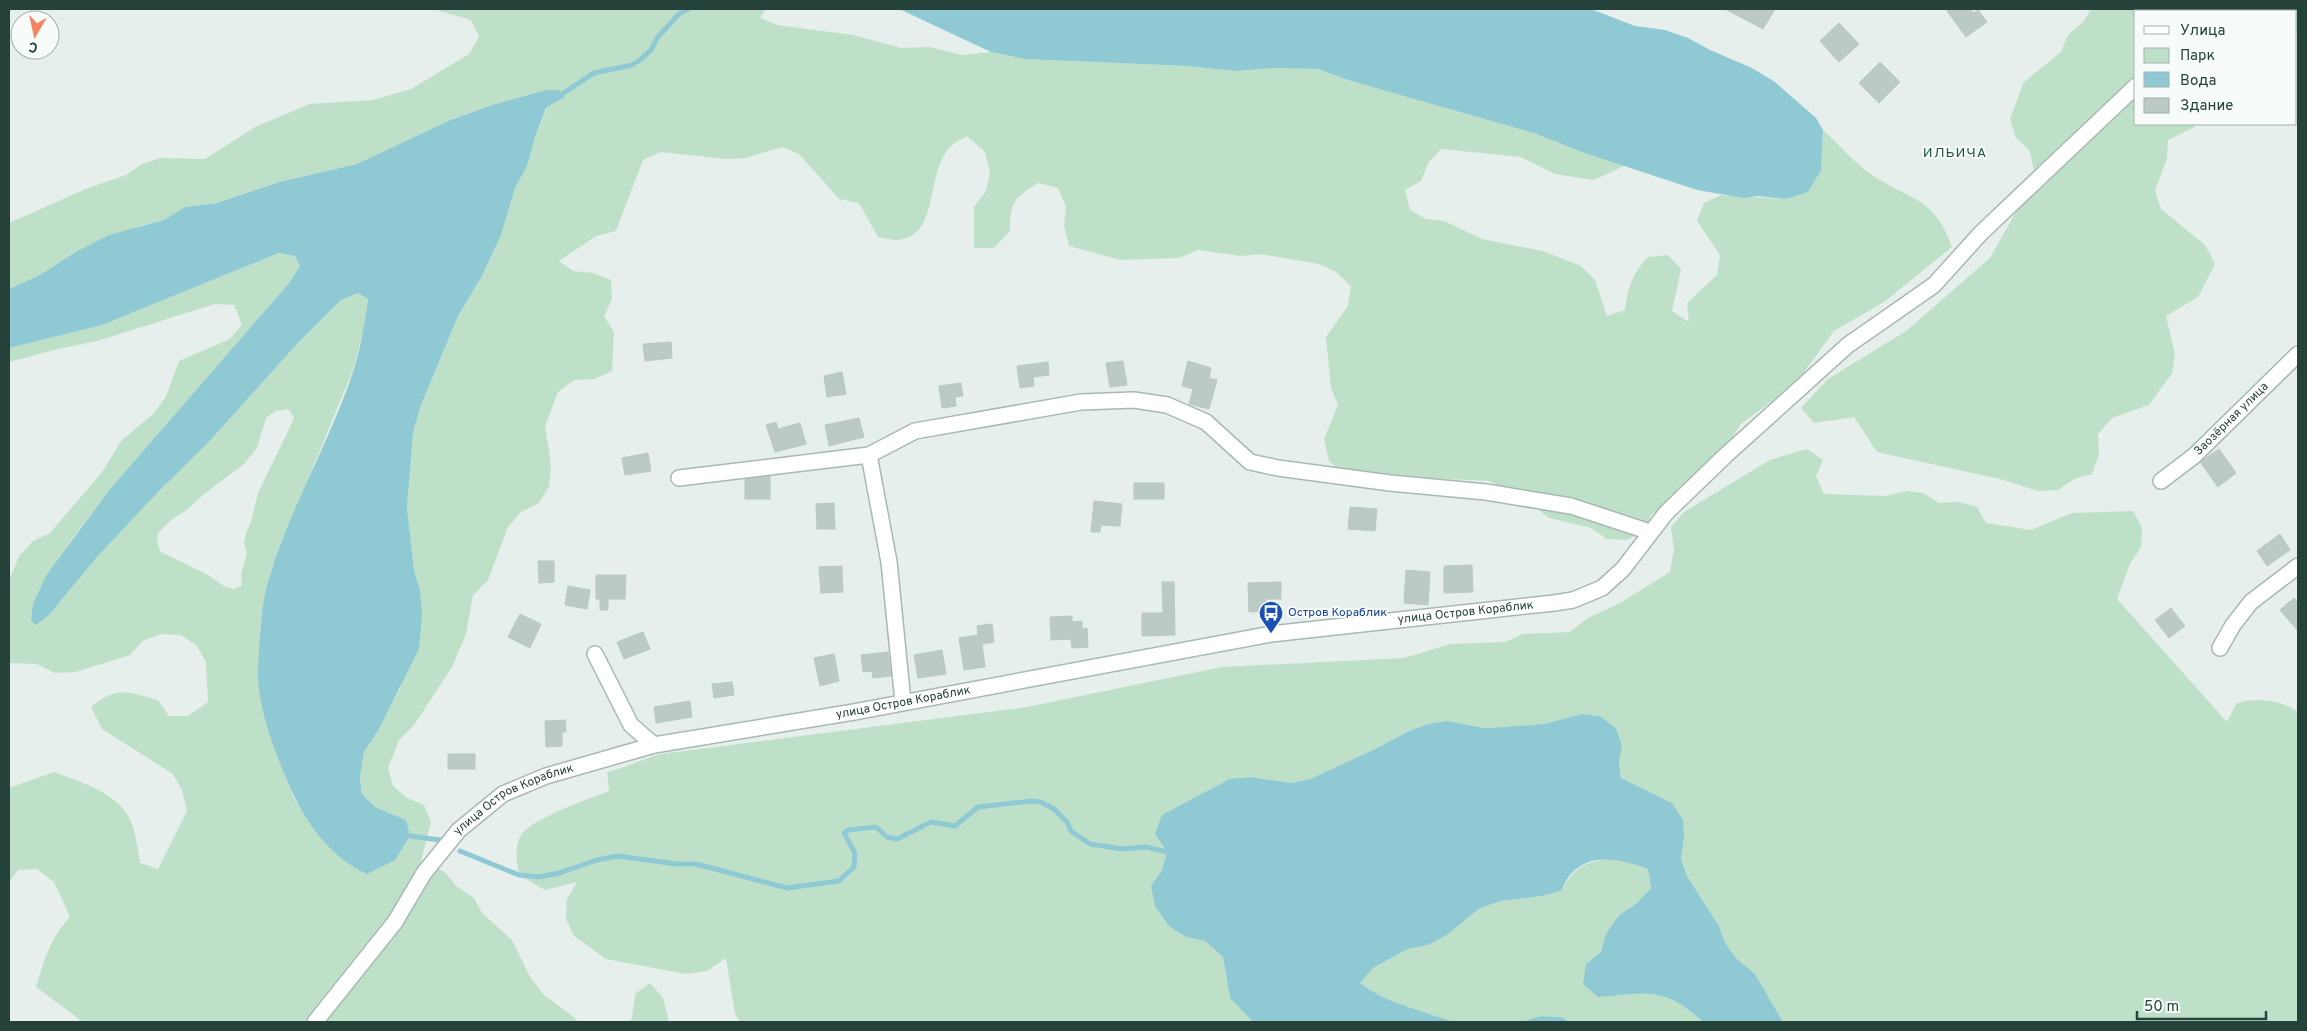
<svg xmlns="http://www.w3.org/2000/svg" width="2307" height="1031" viewBox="0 0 2307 1031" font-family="Overpass,sans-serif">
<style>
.green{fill:#bfe0c8;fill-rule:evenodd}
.water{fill:#8ec9d4}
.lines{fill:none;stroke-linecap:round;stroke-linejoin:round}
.stream{stroke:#8ec9d4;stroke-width:5}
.building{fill:#bbcac4;stroke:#b8c9c2}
.minor-casing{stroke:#a8b8b2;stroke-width:18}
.minor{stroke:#fff;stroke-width:15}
.labels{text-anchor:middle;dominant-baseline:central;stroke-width:4;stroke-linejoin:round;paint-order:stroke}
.street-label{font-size:12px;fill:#24423a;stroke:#f7fbf9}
.transit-label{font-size:12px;fill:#164399;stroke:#f7fbf9;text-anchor:start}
.neighbourhood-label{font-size:14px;letter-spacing:1px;fill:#1f5548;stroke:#f7fbf9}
</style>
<rect width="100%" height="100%" fill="#e6efeb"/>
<g class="green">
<path d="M433 9H766L760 18 777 25 853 35 901 48 929 47 962 55 991 52 1025 59 1187 66 1235 71 1277 68 1318 69 1348 80 1491 119 1534 133 1579 151 1626 165 1594 180 1555 174 1521 157 1441 149 1428 163 1421 181 1405 190 1410 210 1426 219 1444 221 1482 239 1543 251 1581 266 1595 280 1607 316 1625 310C1628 288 1632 273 1648 257L1668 255 1681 269 1672 311 1689 322 1687 303 1717 275 1720 255 1697 221 1704 203 1721 195 1786 199 1821 169 1823 130C1840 145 1856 165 1875 177 1913 201 1935 198 1952 247L1884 302 1834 331 1796 383 1741 424 1725 448 1713 455 1684 493 1652 514 1643 531 1627 540 1607 539 1591 528 1549 518 1525 499 1489 481 1344 474 1329 461 1324 439 1338 405 1331 388 1326 337 1348 306 1351 286 1336 272 1319 264 1260 254 1241 256 1198 250 1179 258 1120 260 1069 246 1064 225 1066 206 1058 188 1038 183C1013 199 1010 202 1010 231L994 248H974V207L986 191 990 172 985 152 967 136C962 139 955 142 951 146 924 173 941 237 897 240 892 240 884 238 878 237L859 203 839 199 799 154 782 147 745 158 726 159 661 152 643 160 616 231 596 236 559 261 573 271 593 273 611 280 612 299 604 316 614 332 612 371 594 379 574 380 558 392 545 426 551 465 549 486 539 503 521 512 508 527 488 580 473 595 466 634 452 667 414 725 399 740 388 768 393 786 407 798 424 805 431 822 421 861 445 872 456 886 474 898 482 913 512 940 529 975 543 994 575 1018 577 1022H83L36 987C45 959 49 940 70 917L54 882 37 869 18 870 9 882V788L54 772C81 782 122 794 132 824 136 836 138 850 140 863L158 869 187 811 182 790 173 774 102 729 91 707C118 685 127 692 158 700L169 716H188L208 702 206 662 197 646 181 635 161 634 144 640 130 655 76 672 55 673 37 664 9 663V581L19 556 33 541 50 533 102 472 122 440 153 414 166 397 179 361 230 339 242 324 234 305 215 304 97 341 58 349 9 362V348L102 325 279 253 295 256 300 266 289 283 110 489 75 535 47 574 49 615 97 557 159 491 207 444 297 344 341 300 358 293 368 299 365 325 353 370 281 545 269 577 261 622 258 680 285 776 295 800 307 818 406 820 375 807 362 794 360 777 364 752 400 689 420 590 414 570 407 508 413 433 421 405 458 316 482 276 501 235 515 188 527 166 535 137 547 108 565 97 559 90H546L492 105 448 121 357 164 279 182 217 203 185 207 164 220 140 226 74 253 40 275 9 289V223L88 188 126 175 142 164 160 158 205 159 255 127 310 104 373 100 411 89 469 54 479 37 471 20ZM288 409 294 417 290 427 258 493 251 522 246 533 244 543 247 554 241 574 242 585 234 589 224 586 208 575 161 552 157 543 158 533 171 520 188 509 203 495 244 464 257 448 266 418 275 411Z"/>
<path d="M2091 9H2207V11H2136V124H2194L2195 127 2168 140 2167 158 2155 191 2161 209 2205 245 2215 264 2198 297 2166 316 2175 354 2172 373 2149 405 2112 418 2098 434 2099 454 2092 474 2074 479 2058 490 2038 491 2000 479 1877 452 1854 417 1814 423 1801 408 1828 379 1906 331 1990 258 2030 187 2034 171 2030 151 2016 138 2010 119 2024 82 2061 52 2068 35 2084 21Z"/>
<path d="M2267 9H2298V34L2296 36V11H2265Z"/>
<path d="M1807 449 1823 460 1816 476 1824 494 1886 496 1906 491 1923 493 1939 503 1959 502 1977 507 1986 523 2031 530 2072 513 2133 511 2142 527 2141 547 2130 564 2117 599 2227 722 2237 703C2257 697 2281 700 2298 712V1022H1783L1755 974 1737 959 1725 943 1719 926 1687 876 1681 859 1684 838 1672 803 1621 778 1619 763 1622 745 1616 728 1600 716 1582 714 1544 724 1484 728 1448 721 1409 731 1373 750 1310 779 1291 783 1251 777 1155 834 1167 852 1162 870 1151 886 1186 937 1205 941 1223 957 1230 998 1253 1022H740L735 1014 726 958 707 971 685 974 606 959 574 936 566 919 567 899 577 882 545 890 519 875C517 863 514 849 520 837 529 819 589 799 609 791L607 772C626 768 642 759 661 754L1027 707 1222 667 1404 658 1450 644 1505 642 1523 634 1570 632 1588 618 1620 603 1670 572 1674 550 1671 527 1684 512 1770 460Z"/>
<path d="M1609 859 1630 862 1648 869 1651 888 1637 903 1619 915 1607 934 1601 952 1586 964 1599 997C1648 993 1664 986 1703 1022H1569L1561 1017 1540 1016 1522 1022H1454L1416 1012 1375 993 1360 983 1373 968 1408 949 1428 945 1447 935 1480 908 1501 901 1542 896 1561 891C1575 867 1582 863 1609 859Z"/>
<path d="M650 983 663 998 669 1022H628L632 1019 635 994Z"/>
</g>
<g class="water">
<path d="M899 9H1591L1635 26 1665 30 1688 38 1710 50 1752 68 1775 82 1816 118 1823 130 1821 170 1808 192 1786 199 1757 196 1744 198 1697 190 1579 151 1534 133 1348 80 1318 69 1277 68 1235 71 1187 66 1025 59 991 52Z"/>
<path d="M546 90H559L565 97 546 108 535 137 527 166 515 188 501 235 482 276 458 316 421 405 413 433 407 508 414 570 420 590 422 615 419 649 380 727 364 752 360 778 362 794 375 807 406 820 410 836 395 860 367 874C327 856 302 817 286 778 273 747 261 714 258 680 257 671 259 660 259 650 261 625 262 599 270 575 292 504 331 439 354 369 361 345 365 323 368 299L358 293 341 300 297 344 207 444 159 491 97 557 49 615 36 625 31 620 33 604 47 574 110 489 289 283 300 266 295 256 279 253 102 325 9 348V289L40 275 74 253 109 235 164 220 185 207 217 203 279 182 357 164 448 121 492 105Z"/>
<path d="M1582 714 1600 716 1616 728 1622 745 1619 763 1621 778 1672 803 1683 820 1684 838 1681 859 1687 876 1719 926 1725 943 1737 959 1755 974 1783 1022H1703C1664 986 1648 993 1598 997L1583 984 1586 964 1601 952 1606 934 1619 915 1637 903 1651 888 1648 869C1624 860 1591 851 1571 874 1567 878 1564 885 1561 891L1542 896 1501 901 1480 908 1447 935 1428 945 1408 949 1373 968 1360 983C1388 1004 1422 1011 1454 1022H1253L1230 998 1223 957 1205 941 1186 937 1169 926 1155 906 1151 886 1162 870 1167 852 1155 834 1162 815 1230 779 1251 777 1291 783 1310 779 1373 750 1409 731 1429 724 1448 721 1484 728 1502 727 1544 724Z"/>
<path d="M1540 1016 1561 1017 1569 1022H1522Z"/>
</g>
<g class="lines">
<g class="stream">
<path d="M562 94 594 73 632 65 640 60 651 50 657 38 679 14 688 9"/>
<path d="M410 836 440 840"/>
<path d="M460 851 519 875 539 877 559 873 597 860 617 856 677 864H696L787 888 839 881 854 867 855 853 844 833 848 830 876 827 887 837 897 839 931 822 955 826 978 807 1031 801 1041 802 1054 809 1067 822 1071 831 1090 844 1122 849 1146 847 1167 852"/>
</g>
</g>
<g class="building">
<path d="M1725 9H1775L1763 29Z"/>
<path d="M1950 9H1970L1973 13 1978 10 1987 22 1966 37 1947 11Z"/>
<path d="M1839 23 1859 44 1839 62 1820 41Z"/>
<path d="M1880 62 1900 82 1879 103 1859 83Z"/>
<path d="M671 342 672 358 645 361 643 344Z"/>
<path d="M1123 361 1127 385 1110 387 1106 363Z"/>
<path d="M1188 361 1211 368 1209 378 1217 380 1209 409 1189 404 1193 389 1182 386Z"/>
<path d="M1048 362 1049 375 1033 377 1034 386 1020 388 1017 366Z"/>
<path d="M842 372 846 394 827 397 824 376Z"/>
<path d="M961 383 963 396 955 397 956 406 942 408 939 386Z"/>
<path d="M859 418 864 437 829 446 825 425Z"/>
<path d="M776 422 778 429 800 423 806 444 775 452 766 425Z"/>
<path d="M2219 449 2236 473 2218 487 2200 462Z"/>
<path d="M648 453 651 471 625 475 622 458Z"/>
<rect x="745" y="475" width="25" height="24"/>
<rect x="1134" y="483" width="30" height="16"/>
<path d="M1094 501 1122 504 1120 526 1101 525 1100 532H1091Z"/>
<path d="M834 503 835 529H817L816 504Z"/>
<path d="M1350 507 1377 509 1375 531 1348 529Z"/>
<path d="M2280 534 2290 550 2267 566 2257 551Z"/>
<path d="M538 561H554V582L539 583Z"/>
<path d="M1472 565 1473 592 1444 593V566Z"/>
<path d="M842 566 843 592 821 593 819 567Z"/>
<path d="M1406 570 1430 572 1428 605 1404 603Z"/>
<path d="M596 575H626L625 599H608V610H600V599H596Z"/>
<path d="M1162 582H1174L1175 635 1142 636V613H1163Z"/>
<path d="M1281 582V599H1266V611L1249 612 1248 583Z"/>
<path d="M568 586 590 590 587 609 565 605Z"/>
<path d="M2294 598 2298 603V631L2280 610Z"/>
<path d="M2171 608 2185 626 2169 638 2155 620Z"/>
<path d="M520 614 541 624 530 648 508 637Z"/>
<path d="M1072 616V622L1082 621V629L1087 628 1088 647 1072 648 1071 639 1051 640 1050 617Z"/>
<path d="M992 624 994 642 982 644 985 667 964 670 959 638 978 635 977 626Z"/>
<path d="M643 632 650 649 624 659 617 642Z"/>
<path d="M942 650 946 674 918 678 914 655Z"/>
<path d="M888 652 891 676 873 678 872 671 863 672 861 655Z"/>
<path d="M834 654 839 681 820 686 814 658Z"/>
<path d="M732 682 734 695 714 698 712 684Z"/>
<path d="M690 701 692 717 656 723 654 707Z"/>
<path d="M565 720 566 732H562V746L546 747 545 721Z"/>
<rect x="448" y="754" width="27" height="15"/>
</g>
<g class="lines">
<defs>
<g id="minor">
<path d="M2214 11 2216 9"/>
<path d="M869 455 889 562 903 702"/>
<path d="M679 478 869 455 915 431 1081 402 1134 400 1167 405 1206 422 1250 462 1278 468 1390 483 1486 492 1571 506 1650 532"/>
<path id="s1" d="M2161 481 2194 456 2298 354"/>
<path d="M2220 648 2233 625 2251 602 2298 566"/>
<path d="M595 654 631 725 654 745"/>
<path id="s2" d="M315 1022 395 922 424 873 459 830 503 794 546 776 654 745 854 712 1271 634 1554 603 1573 600 1602 588 1623 569 1666 513 1726 455 1848 345 1934 285 1981 233 2136 86"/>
</g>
</defs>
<use href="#minor" class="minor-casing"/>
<use href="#minor" class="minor"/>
</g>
<defs>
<symbol id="bus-pin" viewBox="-11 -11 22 30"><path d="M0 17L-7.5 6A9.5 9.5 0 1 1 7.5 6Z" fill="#1a4fb4" stroke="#f7fbf9"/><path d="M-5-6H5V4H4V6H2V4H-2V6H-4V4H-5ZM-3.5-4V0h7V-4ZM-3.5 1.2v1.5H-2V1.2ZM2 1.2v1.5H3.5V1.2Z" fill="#fff"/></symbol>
</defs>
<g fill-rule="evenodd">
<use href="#bus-pin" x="1257" y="599" width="28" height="38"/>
</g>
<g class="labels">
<g class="street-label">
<text stroke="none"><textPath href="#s1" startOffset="94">Заозёрная улица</textPath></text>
<text stroke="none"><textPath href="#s2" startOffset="1279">улица Остров Кораблик</textPath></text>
<text stroke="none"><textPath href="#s2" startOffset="709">улица Остров Кораблик</textPath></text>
<text stroke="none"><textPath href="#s2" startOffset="304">улица Остров Кораблик</textPath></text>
</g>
<g class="transit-label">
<text x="1288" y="613">Остров Кораблик</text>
</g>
<g class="neighbourhood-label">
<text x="1955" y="153">ИЛЬИЧА</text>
</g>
</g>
<rect width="2307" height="1031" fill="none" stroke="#24423a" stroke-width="20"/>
<rect x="2134" y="10" width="162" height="115" fill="#f7fbf9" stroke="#a3b1ad"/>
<rect x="2144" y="26" width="25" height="8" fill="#ffffff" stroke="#a3b1ad"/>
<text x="2180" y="35" font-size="15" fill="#24423a">Улица</text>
<rect x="2144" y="48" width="25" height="15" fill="#bfe0c8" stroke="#a3b1ad"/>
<text x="2180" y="60" font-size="15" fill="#24423a">Парк</text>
<rect x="2144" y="72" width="25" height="15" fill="#8ec9d4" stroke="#a3b1ad"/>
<text x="2180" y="85" font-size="15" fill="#24423a">Вода</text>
<rect x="2144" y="98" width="25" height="15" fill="#bbcac4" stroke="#a3b1ad"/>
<text x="2180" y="110" font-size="15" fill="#24423a">Здание</text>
<g transform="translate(35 35) rotate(189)"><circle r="24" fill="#f7fbf9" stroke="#a3b1ad"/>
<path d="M0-4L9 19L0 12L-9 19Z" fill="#f4845f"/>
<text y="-8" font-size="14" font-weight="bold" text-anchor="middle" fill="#24423a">С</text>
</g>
<path d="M2137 1011v8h129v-8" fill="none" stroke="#24423a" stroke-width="2.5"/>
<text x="2144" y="1011" font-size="15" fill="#24423a" stroke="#f7fbf9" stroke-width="4" paint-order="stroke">50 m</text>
</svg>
